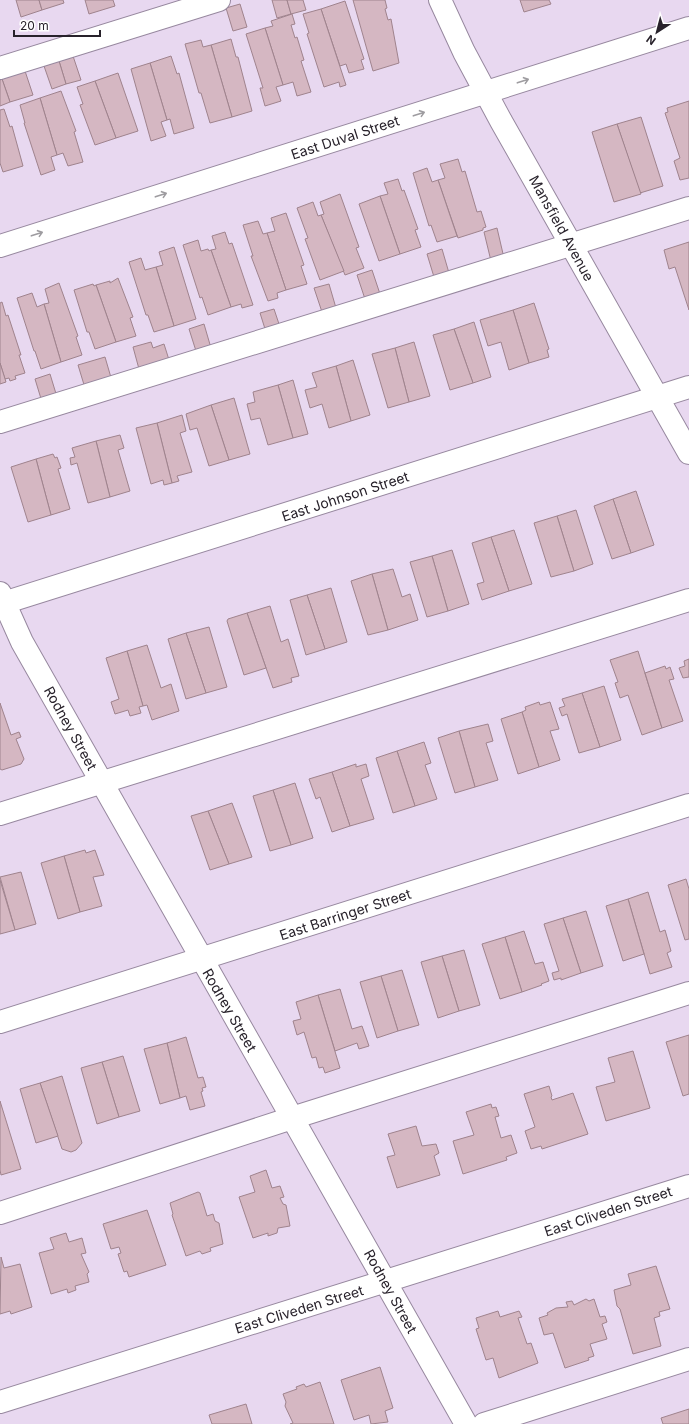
<svg xmlns="http://www.w3.org/2000/svg" width="689" height="1424" viewBox="0 0 689 1424" font-family="Inter,sans-serif">
<style>
.building{fill:#d5b7c2;stroke:#9f838d}
.lines{fill:none;stroke-linecap:round;stroke-linejoin:round}
.minor-casing{stroke:#97889f;stroke-width:24}
.minor{stroke:#fff;stroke-width:22}
.oneway{stroke:#9e9ca0}
.labels{text-anchor:middle;dominant-baseline:central;stroke-width:3;stroke-linejoin:round;paint-order:stroke}
.street-label{font-size:14px;fill:#28222b;stroke:#fff}
</style>
<rect width="100%" height="100%" fill="#e8d8f0"/>
<g class="building">
<path d="M16 0H39L42 10 21 17Z"/>
<path d="M39 0H63L64 3 42 10Z"/>
<path d="M85 0H113L115 6 89 14Z"/>
<path d="M272 0H287L291 14 277 18Z"/>
<path d="M287 0H303L306 10 291 14Z"/>
<path d="M353 0H385L387 8 385 9 388 20 391 19 399 63 373 71Z"/>
<path d="M520 0H549L551 4 524 12Z"/>
<path d="M345 1 364 59 361 60 364 69 349 73 346 64 340 66 321 9Z"/>
<path d="M240 4 247 27 233 31 226 8Z"/>
<path d="M321 9 346 85 340 87 339 82 324 87 307 34 309 33 303 14Z"/>
<path d="M292 14 295 24 291 25 295 38 297 37 304 60 301 61 311 92 297 96 293 82 283 85 265 28 273 26 271 21Z"/>
<path d="M265 28 283 85 276 87 281 101 265 106 260 88H263L246 34Z"/>
<path d="M231 39 236 57H238L252 111 232 117 211 45Z"/>
<path d="M201 40 203 47 211 45 232 117 210 123 201 93H199L185 44Z"/>
<path d="M73 56 81 80 66 84 59 61Z"/>
<path d="M171 56 177 74 179 73 194 128 174 134 170 119 167 120 150 63Z"/>
<path d="M59 61 66 84 52 89 44 66Z"/>
<path d="M150 63 167 120 161 122 166 136 151 141 131 69Z"/>
<path d="M25 71 33 95 10 102 2 79Z"/>
<path d="M118 73 138 131 116 138 95 81Z"/>
<path d="M2 79 10 102 0 106V80Z"/>
<path d="M95 81 116 138 95 145 80 105 83 104 77 87Z"/>
<path d="M61 91 76 131 74 132 83 162 68 166 63 153 57 155 40 98Z"/>
<path d="M40 98 57 155 51 157 55 170 41 175 24 123H25L20 105Z"/>
<path d="M689 101V178L680 180 674 161 680 158 665 113 668 112 667 108Z"/>
<path d="M4 109 10 127 12 126 23 166 3 172 0 163V110Z"/>
<path d="M641 117 663 186 640 193 617 124Z"/>
<path d="M617 124 641 194 614 202 592 132Z"/>
<path d="M458 159 462 172 465 171 477 212 481 211 486 227 483 228V230L458 238 438 180 445 178 440 164Z"/>
<path d="M427 168 432 182 438 180 457 236 437 242 431 225 429 226 413 173Z"/>
<path d="M398 179 402 191 404 190 418 229 415 230 421 247 400 254 380 196 388 194 384 183Z"/>
<path d="M340 194 359 247 356 248 364 268 345 275 321 215 324 214 320 202Z"/>
<path d="M380 196 400 254 379 261 359 204Z"/>
<path d="M313 202 318 216 321 215 344 271 320 280 305 239 308 238 297 208Z"/>
<path d="M286 213 304 265 301 266 307 284 286 290 267 233 275 231 271 218Z"/>
<path d="M258 221 263 234 267 233 286 290 277 293 278 298 268 301 251 256H253L243 225Z"/>
<path d="M497 228 504 258 491 261 484 232Z"/>
<path d="M225 232 229 244 232 243 253 305 242 308 241 304 231 307 211 250 216 249 212 236Z"/>
<path d="M198 240 201 251 208 249 209 251 211 250 231 307 208 315 202 297 200 298 183 245Z"/>
<path d="M689 242V310L675 267 669 269 664 250Z"/>
<path d="M174 247 196 319 174 326 156 267 163 265 159 252Z"/>
<path d="M442 249 449 273 434 277 427 254Z"/>
<path d="M141 258 145 270 156 267 174 326 154 332 148 315H146L129 262Z"/>
<path d="M372 270 380 294 365 299 357 275Z"/>
<path d="M118 278 133 317 130 318 136 336 116 342 96 285 110 281V283Z"/>
<path d="M59 283 78 336 76 337 82 355 61 362 44 304 49 303 45 289Z"/>
<path d="M93 284 94 286 96 285 116 342 95 349 89 332H87L74 290Z"/>
<path d="M329 284 336 308 322 312 314 288Z"/>
<path d="M32 293 37 307 44 304 61 362 41 369 35 351H34L17 298Z"/>
<path d="M2 302 6 316 8 315 21 355H19L25 373 15 376 16 379 10 381 9 378 5 379 0 363V303Z"/>
<path d="M534 303 549 349 547 350 549 357 529 363 513 310Z"/>
<path d="M274 309 280 327 266 332 260 313Z"/>
<path d="M513 310 529 363 509 370 501 342 488 346 480 320Z"/>
<path d="M474 322 491 377 473 383 454 329Z"/>
<path d="M204 324 211 348 196 351 189 329Z"/>
<path d="M454 329 473 383 450 390 433 335Z"/>
<path d="M151 342 153 348 164 344 170 363 139 369 133 347Z"/>
<path d="M414 342 430 396 409 402 395 348Z"/>
<path d="M395 348 409 402 388 408 372 354Z"/>
<path d="M105 357 112 381 85 388 78 365Z"/>
<path d="M353 360 370 415 351 421 336 366Z"/>
<path d="M0 363 6 382 0 384Z"/>
<path d="M336 366 351 421 329 428 322 404 310 408 305 390 317 387 312 373Z"/>
<path d="M50 374 57 397 42 402 35 379Z"/>
<path d="M293 380 308 434 293 438 278 385Z"/>
<path d="M278 385 293 438 268 445 260 418 251 420 247 404 255 402 253 392Z"/>
<path d="M234 398 250 454 229 460 211 405Z"/>
<path d="M211 405 229 460 209 466 197 428 190 430 186 414Z"/>
<path d="M182 415 186 431 180 433 192 472 177 476 179 481 172 483 157 423Z"/>
<path d="M157 423 172 483 164 485 163 480 151 484 136 428Z"/>
<path d="M120 435 124 448 118 450 130 491 110 497 96 441Z"/>
<path d="M96 441 110 497 88 503 77 463 71 465 70 458 75 457 72 448Z"/>
<path d="M53 454 55 458 57 457 61 468 58 469 70 509 51 515 36 459Z"/>
<path d="M36 459 51 515 28 522 11 467Z"/>
<path d="M636 491 654 545 631 553 613 499Z"/>
<path d="M613 499 631 553 612 559 594 506Z"/>
<path d="M576 510 593 564 574 571 557 516Z"/>
<path d="M557 516 574 571 551 577 534 523Z"/>
<path d="M514 530 532 584 509 591 491 537Z"/>
<path d="M491 537 509 591 482 600 477 584 484 582 472 543Z"/>
<path d="M452 550 469 604 448 611 432 556Z"/>
<path d="M432 556 448 611 427 617 410 562Z"/>
<path d="M393 569 402 597 410 594 418 620 388 630 372 574Z"/>
<path d="M372 574 388 630 368 635 351 581Z"/>
<path d="M331 588 347 642 325 649 307 595Z"/>
<path d="M307 595 325 649 306 655 290 600Z"/>
<path d="M270 606 281 642 288 639 299 676 291 678 292 682 273 688 247 613Z"/>
<path d="M247 613 266 668 244 675 227 621 228 619Z"/>
<path d="M209 627 227 687 206 693 186 633Z"/>
<path d="M186 633 206 693 186 699 168 639Z"/>
<path d="M147 645 161 688 171 684 179 711 152 720 147 705 143 706 127 651Z"/>
<path d="M127 651 143 706 139 707 141 713 130 716 128 710 115 714 111 702 119 699 106 658Z"/>
<path d="M638 651 662 728 642 735 628 695 620 698 615 683 618 682 610 660Z"/>
<path d="M689 659V677L683 678 679 668 685 666 684 661Z"/>
<path d="M665 666 666 669 670 667 674 679 669 680 683 721 662 728 645 673Z"/>
<path d="M604 686 621 740 600 747 582 693Z"/>
<path d="M582 693 600 747 579 753 567 714 562 716 559 708 565 706 562 699Z"/>
<path d="M539 702 540 705 550 702 559 729 550 731 560 760 539 767 522 712 526 710 525 707Z"/>
<path d="M0 703 11 735 19 732 21 737 16 739 24 759 21 764 2 770 0 769Z"/>
<path d="M522 712 539 767 518 774 501 719Z"/>
<path d="M488 724 493 741 486 743 498 780 475 787 459 731Z"/>
<path d="M459 731 475 787 455 793 438 738Z"/>
<path d="M424 742 431 763 425 765 437 799 415 806 397 751Z"/>
<path d="M397 751 415 806 393 813 376 758Z"/>
<path d="M356 764V767L366 764 369 776 361 779 374 819 350 826 332 772Z"/>
<path d="M332 772 350 826 332 832 320 797 316 799 309 779Z"/>
<path d="M295 783 313 838 291 845 273 790Z"/>
<path d="M273 790 291 845 270 851 253 796Z"/>
<path d="M232 803 252 857 229 864 208 811Z"/>
<path d="M208 811 229 864 210 870 191 816Z"/>
<path d="M85 850 86 853 95 850 104 875 93 877 102 906 80 912 64 856Z"/>
<path d="M64 856 80 912 58 919 41 863Z"/>
<path d="M21 872 36 924 15 930 0 877Z"/>
<path d="M686 879 689 889V939L685 940 668 885Z"/>
<path d="M0 880 15 930 0 934Z"/>
<path d="M648 892 660 932 665 930 671 951 667 953 672 967 650 974 628 899Z"/>
<path d="M628 899 644 954 623 961 606 906Z"/>
<path d="M586 911 603 966 581 973 563 918Z"/>
<path d="M563 918 581 973 561 980V978L554 980 552 973 559 971 544 924Z"/>
<path d="M524 931 535 964 543 962 549 981 541 984 542 985 522 992 505 937Z"/>
<path d="M505 937 522 992 500 999 482 944Z"/>
<path d="M464 950 480 1005 459 1011 442 956Z"/>
<path d="M442 956 459 1011 438 1018 421 962Z"/>
<path d="M402 970 419 1025 398 1031 381 976Z"/>
<path d="M381 976 398 1031 377 1038 360 982Z"/>
<path d="M340 989 352 1029 362 1026 369 1046 359 1049 357 1043 335 1051 318 995Z"/>
<path d="M318 995 340 1068 325 1073 323 1067 319 1068 316 1057 312 1058 304 1032 297 1035 293 1021 301 1019 296 1002Z"/>
<path d="M689 1035V1094L683 1096 666 1042Z"/>
<path d="M186 1037 198 1078 203 1077 206 1087 202 1088 203 1091 201 1092 205 1106 190 1110 186 1096 180 1098 167 1043Z"/>
<path d="M167 1043 180 1098 160 1104 144 1049Z"/>
<path d="M633 1051 650 1108 606 1121 596 1087 615 1082 608 1058Z"/>
<path d="M123 1056 140 1111 119 1117 102 1062Z"/>
<path d="M102 1062 119 1117 97 1124 81 1068Z"/>
<path d="M62 1076 82 1143 76 1150 71 1152 62 1149 40 1083Z"/>
<path d="M40 1083 58 1136 36 1143 20 1089Z"/>
<path d="M549 1086 552 1096 551 1097 552 1100 573 1093 588 1134 542 1149 541 1146 531 1149 525 1131 535 1127 524 1094Z"/>
<path d="M0 1101 21 1169 1 1175 0 1170Z"/>
<path d="M491 1104 492 1108 496 1107 499 1116 495 1117 501 1138 511 1135 517 1153 506 1157 507 1160 463 1174 453 1141 474 1135 466 1112Z"/>
<path d="M416 1126 422 1146 436 1144 439 1153 434 1156 440 1175 397 1188 387 1157 395 1155 388 1134Z"/>
<path d="M266 1170 272 1188 280 1186 284 1197 280 1198 283 1204 286 1205 290 1226 278 1228 277 1233 268 1236V1233L253 1238 239 1197 255 1192 250 1176Z"/>
<path d="M198 1192 200 1193 207 1216 213 1214 215 1221 219 1223 223 1244 210 1248 211 1251 202 1254 200 1251 186 1256 172 1215 173 1214 170 1203Z"/>
<path d="M147 1210 166 1265 129 1277 127 1271 124 1272 118 1254 121 1253 119 1247 111 1249 103 1224Z"/>
<path d="M66 1233 69 1242 82 1238 86 1253 81 1254 89 1272 87 1274 89 1282 75 1286 76 1290 68 1293 67 1289 51 1294 39 1253 54 1249 50 1238Z"/>
<path d="M1 1257 4 1268 20 1264 32 1307 11 1314 10 1311 0 1314Z"/>
<path d="M656 1266 670 1309 659 1312 660 1316 654 1318 661 1346 633 1354 620 1309 617 1306 614 1290 631 1285 628 1274Z"/>
<path d="M586 1299 589 1301 594 1299 600 1317 605 1316 607 1322 602 1324 607 1339 590 1344 594 1356 588 1358 589 1360 565 1368 553 1333 544 1335 539 1318 548 1315 547 1313 556 1308 568 1307 566 1302 572 1301 574 1305Z"/>
<path d="M498 1311 500 1317 519 1311 522 1317 518 1318 527 1344 531 1343 538 1363 499 1378 493 1358 486 1360 476 1329 479 1328 476 1318Z"/>
<path d="M380 1367 393 1408 385 1411 388 1422 371 1424 369 1415 354 1420 341 1380Z"/>
<path d="M320 1382 334 1424H290L293 1423 285 1406 286 1402 283 1394 297 1389 296 1387 304 1384 306 1387Z"/>
<path d="M246 1404 252 1424H212L209 1415Z"/>
<path d="M689 1409V1424H663L661 1418Z"/>
</g>
<g class="lines">
<defs>
<g id="minor">
<path d="M440 0 464 52 501 121 689 453"/>
<path d="M0 68 219 0"/>
<path d="M0 246 689 28"/>
<path d="M0 422 689 208"/>
<path d="M0 593 22 642 466 1424"/>
<path d="M0 604 689 387"/>
<path d="M0 814 689 600"/>
<path d="M0 1022 689 805"/>
<path d="M0 1213 292 1118 689 993"/>
<path d="M0 1402 689 1186"/>
<path d="M484 1424 689 1359"/>
</g>
</defs>
<use href="#minor" class="minor-casing"/>
<use href="#minor" class="minor"/>
</g>
<defs><path id="oneway-shaft" d="M-6 0H5M1.5-3L5.5 0L1.5 3" fill="none" stroke-width="1.6" stroke-linecap="round" stroke-linejoin="round"/></defs>
<g class="oneway">
<use href="#oneway-shaft" transform="translate(523 81) rotate(-18)"/>
<use href="#oneway-shaft" transform="translate(419 114) rotate(-18)"/>
<use href="#oneway-shaft" transform="translate(161 195) rotate(-18)"/>
<use href="#oneway-shaft" transform="translate(37 234) rotate(-18)"/>
</g>
<g class="labels">
<g class="street-label">
<text transform="translate(345 137) rotate(-18)">East Duval Street</text>
<text transform="translate(562 228) rotate(61)">Mansfield Avenue</text>
<text transform="translate(345 496) rotate(-18)">East Johnson Street</text>
<text transform="translate(71 728) rotate(61)">Rodney Street</text>
<text transform="translate(345 914) rotate(-18)">East Barringer Street</text>
<text transform="translate(230 1010) rotate(60)">Rodney Street</text>
<text transform="translate(608 1211) rotate(-18)">East Cliveden Street</text>
<text transform="translate(391 1291) rotate(61)">Rodney Street</text>
<text transform="translate(299 1309) rotate(-17)">East Cliveden Street</text>
</g>
</g>
<g transform="translate(657 32) rotate(216)" stroke="#ffffff" stroke-width="3" paint-order="stroke">
<path d="M0-3L7 15L0 10L-7 15Z" fill="#28222b"/>
<text y="-6" font-size="11" font-weight="bold" text-anchor="middle" fill="#28222b">N</text>
</g>
<path d="M14 30v6h86v-6" fill="none" stroke="#28222b" stroke-width="2"/>
<text x="20" y="30" font-size="12" fill="#28222b" stroke="#ffffff" stroke-width="3" paint-order="stroke">20 m</text>
</svg>
